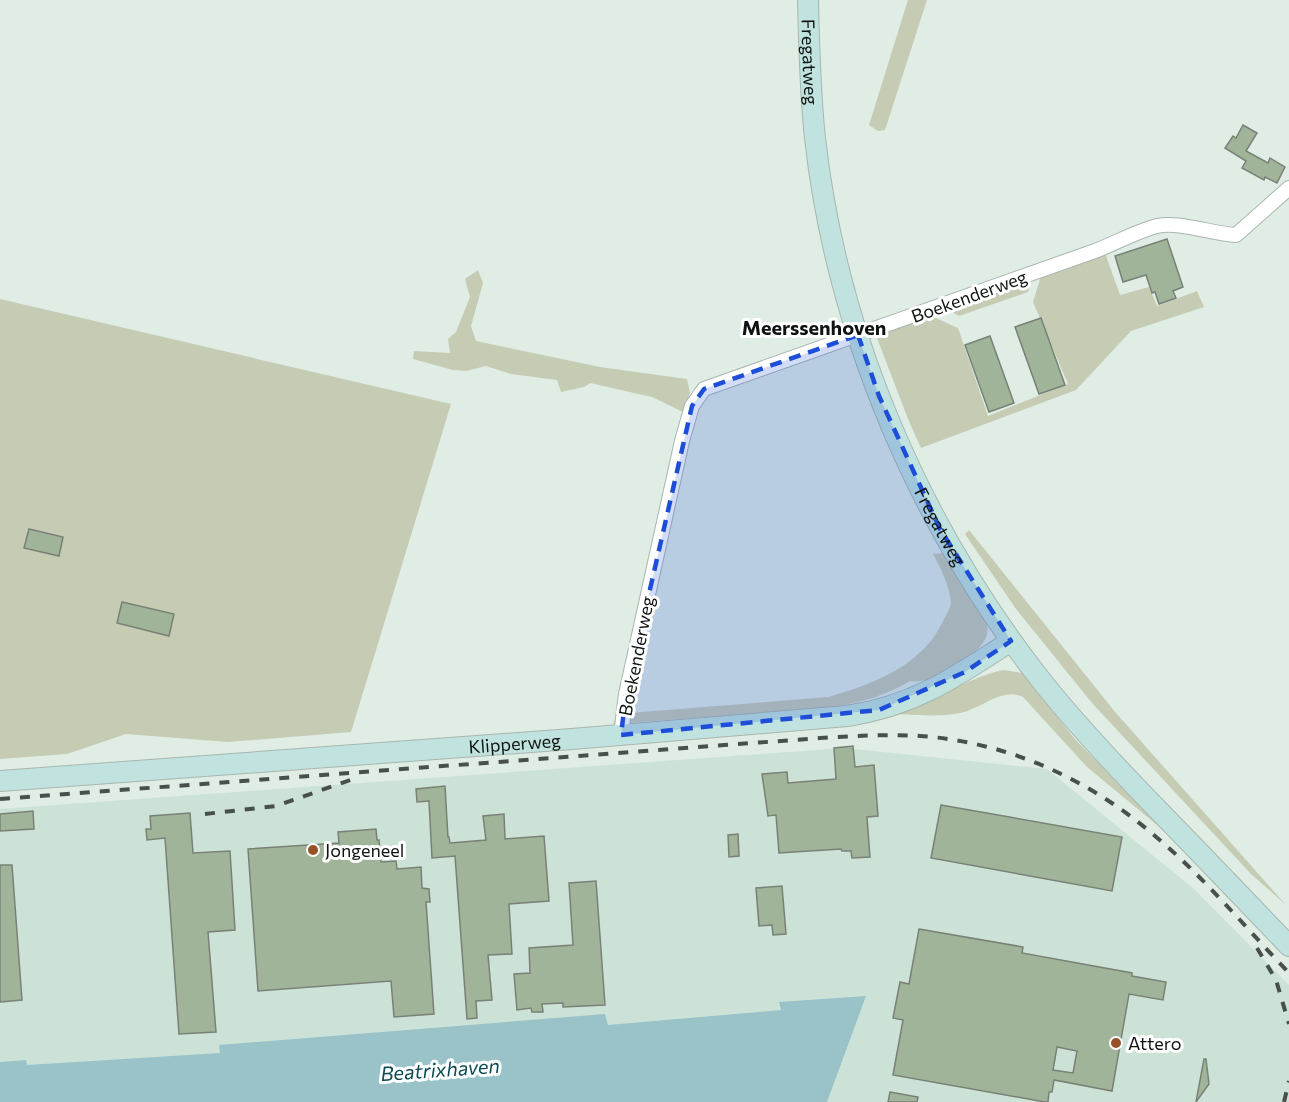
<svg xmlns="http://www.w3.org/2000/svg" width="1289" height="1102" viewBox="0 0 1289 1102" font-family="Commissioner,sans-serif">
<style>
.built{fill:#cde2d6}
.green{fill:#c6cbb4}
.water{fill:#99c3c8}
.building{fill:#9fb499;stroke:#798177;stroke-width:1.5;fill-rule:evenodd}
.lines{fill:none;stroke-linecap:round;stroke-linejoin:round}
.street-casing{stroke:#a9b6af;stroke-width:16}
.secondary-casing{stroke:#a9b6af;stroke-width:22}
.street{stroke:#fff;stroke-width:14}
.secondary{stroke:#c0e3df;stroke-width:20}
.rail{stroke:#48504b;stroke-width:4;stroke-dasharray:10 10;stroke-linecap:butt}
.marked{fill:#1d4ed8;fill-opacity:0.2;stroke:#1d4ed8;stroke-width:4.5;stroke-dasharray:12 8;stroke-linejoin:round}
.poi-dot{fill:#965126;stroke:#fff;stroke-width:2}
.labels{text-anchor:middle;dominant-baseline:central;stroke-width:6;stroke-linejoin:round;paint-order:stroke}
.street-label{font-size:18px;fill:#0e1310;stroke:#fff}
.poi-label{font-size:18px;fill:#0e1310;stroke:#fff;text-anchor:start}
.neighbourhood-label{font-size:20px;font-weight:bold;fill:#0e1310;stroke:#fff}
.water-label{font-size:20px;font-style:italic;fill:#0c4b52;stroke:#fff}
</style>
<rect width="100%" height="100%" fill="#dfede5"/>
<path class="built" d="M844 748 1047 769 1194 889 1289 985V1102H0V809Z"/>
<g class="green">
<path d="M908 0H927L885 130 878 131 869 125Z"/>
<path d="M1105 253 1120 295 1149 287 1157 306 1197 291 1204 307 1131 331 1076 390 921 448 908 419 877 338 886 332 931 316 958 328 988 416 1068 384 1033 302 1041 276Z"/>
<path d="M478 270 483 283 471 326 476 341 600 367 687 379 690 393 683 412 652 397 590 383 584 387 561 392 557 380 511 374 486 366 466 371 453 370 413 359 414 351 450 353 448 339 456 332 470 297 465 279Z"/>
<path d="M1032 279 1028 292 959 316 946 308Z"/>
<path d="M0 299 451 404 351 732 228 742 126 734 67 754 0 759Z"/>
<path d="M969 530 1116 713 1286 905 1251 874 1092 703 1016 609 965 534Z"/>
<path d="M942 553 985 618C988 626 989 634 984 641 975 658 929 686 910 681 862 710 805 710 750 714 704 717 659 721 613 724L617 714 828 697C874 684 924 665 944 619 947 614 951 607 951 602 949 585 941 568 933 554Z"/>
<path d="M1003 670 1022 673 1075 739 1162 829 1087 767 1023 697C1006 688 987 703 970 710 951 718 915 715 894 714 932 703 966 678 1003 670Z"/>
</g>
<path class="water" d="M866 996 827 1102H0V1062L26 1060 27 1065 220 1053 219 1045 605 1014 608 1025 781 1010 779 1002Z"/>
<g class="building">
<path d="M1243 125 1257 133 1246 151 1268 163 1270 158 1285 167 1277 183 1265 177 1264 180 1242 168 1246 161 1225 148 1233 136 1236 138Z"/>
<path d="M1167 239 1183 287 1173 291 1176 298 1159 304 1155 292 1152 293 1146 275 1123 282 1115 256Z"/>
<path d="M1041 318 1065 385 1039 394 1015 327Z"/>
<path d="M990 336 1014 403 989 412 965 345Z"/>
<path d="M29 529 63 537 59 556 24 548Z"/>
<path d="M122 602 174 614 169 636 117 623Z"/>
<path d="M853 746 855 767 874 765 878 816 867 817 870 857 852 858 851 851H842L841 849 779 853 776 815 768 816 762 774 787 772 788 783 836 779 834 748Z"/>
<path d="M445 786 448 837H449L450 843 486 840 483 816 504 814 505 839 544 836 549 901 509 904 512 954 488 955 492 1000 476 1001 477 1018 467 1019 455 856 432 858 429 801 417 802 416 789Z"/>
<path d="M941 805 1122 837 1112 891 931 858Z"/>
<path d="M33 811 34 829 0 831V814Z"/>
<path d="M190 813 193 853 230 851 235 930 208 932 216 1032 179 1034 165 838 147 840 146 829H151L150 816Z"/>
<path d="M376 829 377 840H379L381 862 396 861 397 869 421 867 422 888 429 889 430 902H426L434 1014 394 1017 391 981 258 991 248 849 339 843 338 832Z"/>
<path d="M738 834 739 856 729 857 728 835Z"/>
<path d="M0 865H12L22 1000 0 1002Z"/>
<path d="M596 881 605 1005 563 1007V1003L542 1004 543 1012H532L531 1008 517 1010 514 974 530 973 529 948 573 945 569 883Z"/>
<path d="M782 886 786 934 773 935 772 925 759 926 756 888Z"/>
<path d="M919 929 1023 947 1022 953 1132 973V976L1166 982 1163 1000 1129 994 1112 1091 1054 1080 1052 1092H1049L1048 1102H1045L893 1075 903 1020 893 1018 900 982 909 984ZM1057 1047 1077 1051 1073 1073 1053 1070Z"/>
<path d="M1204 1059H1206L1209 1084 1196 1102Z"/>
<path d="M890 1092 918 1097 917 1102H888Z"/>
</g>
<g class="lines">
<defs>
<path id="street" d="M621 735 626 694 682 441 692 406 704 389 1095 251C1114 244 1137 231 1157 226 1179 221 1213 234 1236 235L1289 188"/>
<g id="secondary">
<path id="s1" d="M808 0C809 46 810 92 815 138 837 335 921 529 1044 684 1081 730 1122 773 1163 815 1205 858 1247 902 1289 946"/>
<path id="s2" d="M0 781 572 739 847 716C914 706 956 677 1011 641"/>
</g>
</defs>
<use href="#street" class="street-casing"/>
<use href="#secondary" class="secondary-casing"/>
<use href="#street" class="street"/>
<use href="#secondary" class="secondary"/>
<g class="rail">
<path d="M0 799 820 738C854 736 887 734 920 736 1008 742 1089 779 1155 836 1204 877 1245 927 1289 973"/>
<path d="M205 814 276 806 356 778"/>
<path d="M1257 948 1276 980 1289 1024"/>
<path d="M1284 1102 1289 1081"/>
</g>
</g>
<path class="marked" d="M858 335 879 396 940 529 1011 641 965 672 879 710 621 735 626 694 692 406 704 389Z"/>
<g class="poi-dot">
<circle cx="313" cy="850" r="6"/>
<circle cx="1116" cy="1043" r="6"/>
</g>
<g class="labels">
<g class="street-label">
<text stroke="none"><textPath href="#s1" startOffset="62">Fregatweg</textPath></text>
<text transform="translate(969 296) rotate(-20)">Boekenderweg</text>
<text stroke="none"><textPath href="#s1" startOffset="549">Fregatweg</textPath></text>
<text transform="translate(636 656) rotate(-79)">Boekenderweg</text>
<text stroke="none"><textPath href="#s2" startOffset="516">Klipperweg</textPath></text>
</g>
<g class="poi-label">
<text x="325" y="850">Jongeneel</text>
<text x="1128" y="1043">Attero</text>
</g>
<g class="neighbourhood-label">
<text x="814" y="327">Meerssenhoven</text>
</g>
<g class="water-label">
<text transform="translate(440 1069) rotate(-4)">Beatrixhaven</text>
</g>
</g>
</svg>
